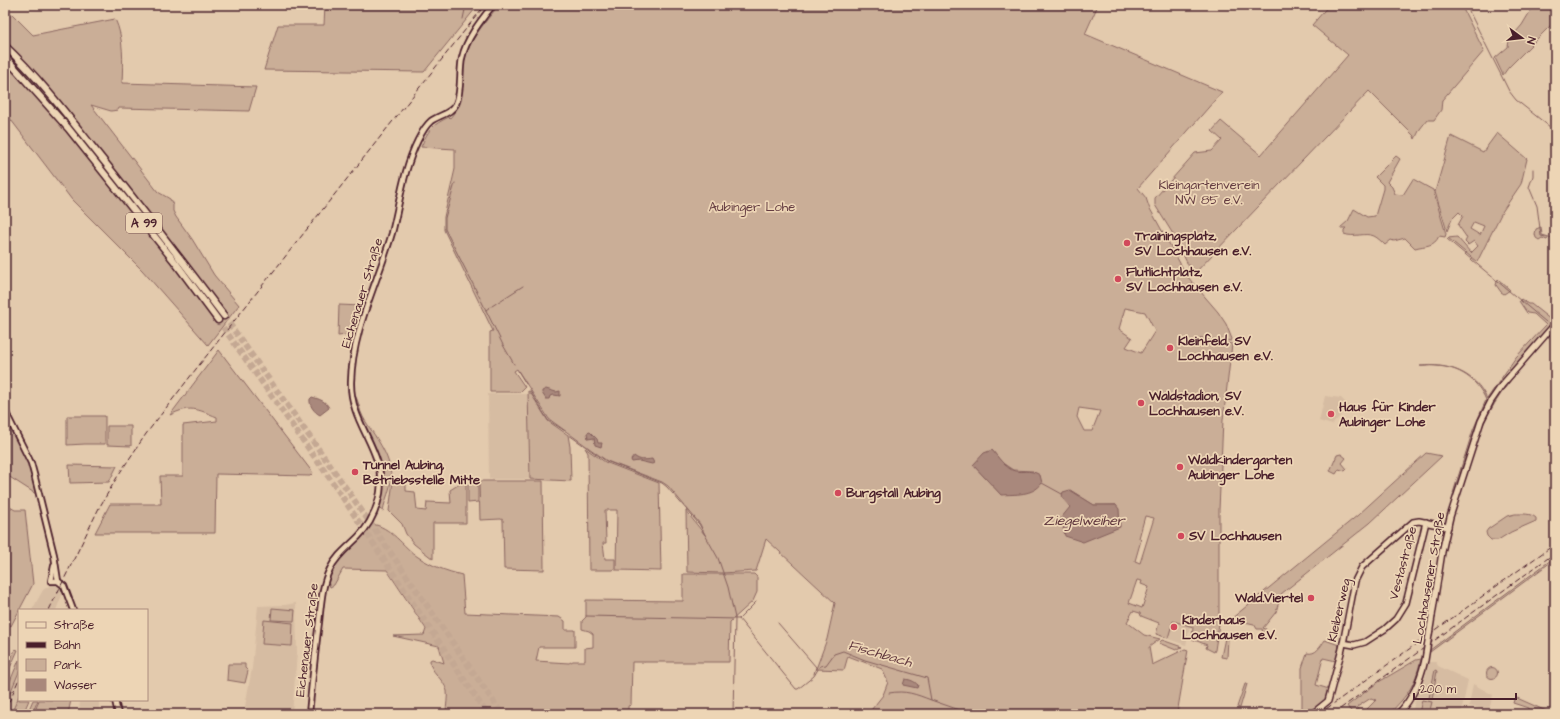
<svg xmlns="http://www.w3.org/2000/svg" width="1560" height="719" viewBox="0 0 1560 719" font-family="'Architects Daughter',sans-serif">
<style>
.built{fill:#d6bca2}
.green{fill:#caae97;stroke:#8a6661;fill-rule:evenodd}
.water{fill:#a9887b;stroke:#835e5b}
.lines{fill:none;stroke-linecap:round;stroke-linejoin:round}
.stream{stroke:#835e5b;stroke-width:1}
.motorway-tunnel{stroke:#c4a893;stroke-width:6;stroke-dasharray:6 3;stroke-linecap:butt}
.tertiary-casing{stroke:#4a1f2b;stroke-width:8}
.secondary-casing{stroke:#4a1f2b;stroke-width:8}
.motorway-casing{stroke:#4a1f2b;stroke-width:9}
.tertiary{stroke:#edd5b5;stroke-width:4.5}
.secondary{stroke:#edd5b5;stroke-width:5}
.motorway{stroke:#edd5b5;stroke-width:6}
.rail{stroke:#4a1f2b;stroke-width:1;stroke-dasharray:6 3;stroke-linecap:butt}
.secondary-bridge-casing{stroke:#4a1f2b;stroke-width:8;stroke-linecap:butt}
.secondary-bridge{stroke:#edd5b5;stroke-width:5}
.poi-dot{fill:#d1495b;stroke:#edd5b5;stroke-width:1.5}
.labels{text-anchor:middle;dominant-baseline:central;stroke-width:3.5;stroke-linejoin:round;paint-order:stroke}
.shield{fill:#edd5b5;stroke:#7b5654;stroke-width:1}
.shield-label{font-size:12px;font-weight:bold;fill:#4a1f2b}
.park-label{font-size:13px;fill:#643c41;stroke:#edd5b5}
.poi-label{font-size:13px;font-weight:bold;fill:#4a1f2b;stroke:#edd5b5;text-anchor:start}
.street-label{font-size:13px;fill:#4a1f2b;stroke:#edd5b5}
.water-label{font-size:14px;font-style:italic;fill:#62393f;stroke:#edd5b5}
</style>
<rect width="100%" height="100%" fill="#e3caad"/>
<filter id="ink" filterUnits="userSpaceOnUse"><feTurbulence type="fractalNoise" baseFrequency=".025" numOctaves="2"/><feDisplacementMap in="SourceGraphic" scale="8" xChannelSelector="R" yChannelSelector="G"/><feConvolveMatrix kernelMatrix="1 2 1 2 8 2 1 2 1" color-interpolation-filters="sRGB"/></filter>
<g filter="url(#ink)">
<g class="built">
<path d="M488 394H528L530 479H489Z"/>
<path d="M1325 396 1341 398 1349 406 1332 425 1319 421Z"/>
<path d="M52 584 59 585 64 590 56 610H32L43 590Z"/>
<path d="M296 603 297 653 292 714H254L244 712 252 668 258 606 285 605Z"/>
<path d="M1164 610 1183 614 1190 626 1186 645 1156 635Z"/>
<path d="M1428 662H1436L1438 666 1468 680 1461 714H1412L1415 700 1426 675Z"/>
<path d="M19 672V696L11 714H5V705Z"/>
<path d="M1473 684 1493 695 1489 710 1469 706Z"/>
<path d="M80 700H99V714H79Z"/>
</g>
<g class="green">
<path d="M325 5H476L475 9 424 72 264 70 278 25H324Z"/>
<path d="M499 5H1098L1085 34 1222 92 1138 188 1146 198 1149 207 1187 276 1218 312 1226 324 1232 339 1231 341 1200 338 1232 344 1223 420 1219 510V624L1215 650 1214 652 1206 648 1207 645 1192 639 1193 627 1173 621 1168 638 1156 634 1159 623 1141 616 1140 613 1133 611 1127 622 1144 635 1160 639 1149 647 1152 665 1185 649 1188 650 1177 714H965L952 711 921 714H868L883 695 888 682 882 669 848 656 844 670 816 669 827 639 835 603 766 539 756 571 722 573 687 572 686 511 705 535 700 524 668 486 662 482 607 461 549 419 517 369 514 371 525 387 520 392H490V332L493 331 444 230V217L455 169V149L421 147C428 130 432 125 449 117L450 118C465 102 458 76 465 56 472 37 486 21 499 5ZM1125 308 1145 312 1155 331 1141 353 1126 347 1132 338 1119 329ZM1079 408 1100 411 1092 431H1084L1077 417ZM992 450 1001 462 1013 470 1033 471 1001 494 973 465ZM1070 490 1094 505H1116L1070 507 1067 502ZM1145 516 1154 518 1140 563 1135 561 1141 540 1139 538ZM1137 580 1142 581 1141 584 1149 587 1142 608 1129 603Z"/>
<path d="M1329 5H1461L1484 51 1442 100 1441 110 1434 120H1427L1420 129 1415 139 1414 136 1369 91 1193 275 1173 234 1155 205V198L1195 153 1212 151 1222 140 1212 131 1221 121 1261 155 1348 55 1312 25Z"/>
<path d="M1534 5H1555V21L1508 68 1503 75 1495 58 1508 47 1509 40 1522 25Z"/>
<path d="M5 7 33 35 115 19C124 38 123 62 122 83L256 87 249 111 119 108 118 110 111 111 91 105 158 192 170 199 173 205V211L176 217 192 239 214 275 239 305 208 345 142 270 72 200 5 112Z"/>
<path d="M1497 133 1527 159 1521 184 1502 212 1477 262 1448 238 1457 237 1471 253 1478 246 1474 241 1468 245 1465 242 1467 238 1458 225 1463 216 1459 212 1452 219 1447 231 1435 192 1451 136 1483 152ZM1474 222 1484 226 1480 235 1470 229Z"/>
<path d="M1396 156 1400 159 1387 182 1392 187 1395 194 1403 195 1413 179 1433 190 1446 234 1445 237 1439 236C1434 247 1426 245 1415 248L1405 238 1394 241 1391 240 1385 245C1382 242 1378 238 1374 236 1365 232 1354 238 1344 234V230L1346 228H1340L1348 221 1354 209 1367 217 1375 216 1383 189V185L1375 177Z"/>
<path d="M1541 227 1542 235 1549 237 1547 240 1542 238 1539 240 1536 238 1535 234 1536 229Z"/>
<path d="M1498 279 1510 290 1504 294 1501 292 1496 285Z"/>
<path d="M1521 299 1528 304H1531L1551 320 1555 316V328C1531 356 1505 383 1488 415 1475 439 1469 466 1461 491L1453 493 1473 430 1486 400C1477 379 1459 367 1436 366 1430 365 1424 367 1420 366 1448 363 1475 372 1487 399L1516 357 1546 325 1534 314 1527 313 1519 301Z"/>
<path d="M339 305 362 306 354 334 338 336Z"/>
<path d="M219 350 313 473 310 476 216 474 215 533H95L110 504H161L160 476H183V425L217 421V417C197 409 190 405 170 415Z"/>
<path d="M528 391 530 392 548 421 568 435 570 447 571 481 530 479Z"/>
<path d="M354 394C359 400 359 410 363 417 374 436 391 454 391 478 391 489 385 499 383 511L378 508C381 492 384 477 380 461 373 438 356 420 354 394Z"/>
<path d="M67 416H105V444H85L67 445Z"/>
<path d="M5 422H7L31 468 36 494 5 474Z"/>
<path d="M107 426H131V446L107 445Z"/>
<path d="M585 448 605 462 659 483 661 571 616 570 617 510H605L606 543H603L605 559H615V568L612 570H589L588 453Z"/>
<path d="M1426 453 1442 456 1370 523 1281 594 1276 612 1263 628 1266 629V633H1263L1262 629H1257L1254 624 1231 619 1358 515Z"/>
<path d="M1341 454 1346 458 1342 463 1347 469 1345 471 1339 469 1336 474 1330 471 1337 455Z"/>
<path d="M69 465 117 466 109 482 70 483Z"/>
<path d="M397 480H406V491L415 492 417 510 426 511 427 502 451 503 450 490 466 480V523H433V559L414 544 406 534 402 524 389 511 393 481Z"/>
<path d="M479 481H543L544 570 504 569 503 520 501 519 480 520Z"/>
<path d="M468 483H478V502L468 503Z"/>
<path d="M5 504 15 510H25L33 584 11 626 5 622Z"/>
<path d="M1515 514C1522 514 1531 513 1536 518V521L1511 532 1498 540H1491L1487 536 1486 532 1488 529 1507 516Z"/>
<path d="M371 524C391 526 403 547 418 557 432 566 446 571 462 575L465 613 559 617 565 621V630H575V647H539L536 661 569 663 573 661H585V648L593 647V634L589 631 582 629V621L586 617V600L683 601V574H754L757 577V592L753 601 730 622 729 662H632L631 705 628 706V714H449L446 713C446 706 448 697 447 691 444 679 429 671 430 660L432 659 444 663 439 646 393 636 424 635 426 629 387 570 343 569 334 585 330 587 328 582 332 571 340 559Z"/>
<path d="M1555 557V559L1430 652V650Z"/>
<path d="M272 608 295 610 294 621 271 620Z"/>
<path d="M264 620 293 623 292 646 262 644Z"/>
<path d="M1226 633 1231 634V637L1228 638 1227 658 1221 657Z"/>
<path d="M1162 640 1182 647 1176 650 1159 643Z"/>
<path d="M1325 640 1339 645 1336 661 1323 658 1316 685 1329 689 1326 700 1309 714H1305L1302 710V668L1307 653C1316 655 1320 647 1325 640Z"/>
<path d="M15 649 18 650 5 679V676Z"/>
<path d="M1421 659C1414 687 1409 693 1390 713L1369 714 1367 709 1376 700 1371 698 1357 707 1360 712 1359 714H1353L1347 706 1377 683 1416 660Z"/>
<path d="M19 660V672L5 705V693Z"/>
<path d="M228 664H245V668L248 671 245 683 227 680Z"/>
<circle cx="1492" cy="673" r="5.5"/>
<path d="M1435 670 1437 671 1432 699 1429 698Z"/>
<path d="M1245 684H1247L1240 708 1237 707Z"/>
<path d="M19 696V700H29L23 714H11Z"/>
<path d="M1517 698 1553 714 1528 713V708L1513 703 1514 700Z"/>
<path d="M33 700H38L32 714H27Z"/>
<path d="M39 700H71L68 714H34Z"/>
<path d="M1422 700 1432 702 1429 714 1419 713Z"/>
</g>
<g class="water">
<path d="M546 389 556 392 560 391V396L554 395 550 396 549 399H546L542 393V391Z"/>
<path d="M312 397C319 399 326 401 329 408L320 415C314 412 309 405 310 399Z"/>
<path d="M590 432 597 439 598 443H602L601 447 595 445 594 438 588 439 587 433Z"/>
<path d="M992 450C998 457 1004 466 1012 470 1021 474 1029 468 1040 475L1042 483C1033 496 1015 494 1001 495L973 465 984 453Z"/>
<path d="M634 456C640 461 645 460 652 459L654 463 652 464 639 461 632 462 631 460Z"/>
<path d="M1070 490 1094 505H1116L1119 509 1120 527 1083 542 1065 536 1061 518 1070 507C1067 502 1060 499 1063 492Z"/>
<path d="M905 679C911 680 914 681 918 685L917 688 903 685Z"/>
</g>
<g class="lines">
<g class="stream">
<path d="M1466 5 1509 91 1516 100 1555 131"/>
<path d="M463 19 466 5"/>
<path d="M1533 169V176L1529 187 1537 206 1541 236 1555 239"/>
<path d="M455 183 445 218V229L480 298"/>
<path d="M1447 239 1546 322"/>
<path d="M481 300 503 345 514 364"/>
<path d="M492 306 523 286"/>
<path d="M486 310 490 307"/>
<path d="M518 371 526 384"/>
<path d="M530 391 548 420 565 431"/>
<path d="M569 435 606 461 662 483 667 487 699 524 718 558 728 587 735 618 733 714"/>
<path d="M1042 483 1062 494"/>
<path d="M586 616 739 619 756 602"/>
<path d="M739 619 796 689H798L814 676 820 666 826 665 834 654 843 651 865 660 927 678 931 700 971 714"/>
<path d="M778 623 816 667 814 674"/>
<path d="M889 693C906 690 915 694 931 700"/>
</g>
<g class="motorway-tunnel">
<path d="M224 316 339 478 502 714"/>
<path d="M218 320 335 486 487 714"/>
</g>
<defs>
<g id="tertiary">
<path d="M5 411 31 463 35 478 54 555 58 581 64 586 73 610"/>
<path d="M54 566 51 581H58"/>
<path d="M115 700 118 714"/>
<path d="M309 714C312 683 315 652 319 622 321 604 322 584 330 569 336 556 348 547 358 537 370 525 377 509 380 493 386 450 350 425 351 382 352 330 378 282 392 233 400 202 403 170 418 140 421 134 425 126 431 121 439 115 451 114 456 104 462 91 459 73 462 58 466 39 481 20 493 5"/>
</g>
<g id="secondary">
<path d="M1432 616 1442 552 1450 517 1481 421 1491 401 1502 385 1555 324"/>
<path d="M1343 643 1354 645 1365 642 1385 629 1396 619 1406 603 1426 522"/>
<path d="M939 714H952"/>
<path d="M1312 714 1328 701 1342 649 1355 581 1362 567 1413 522 1419 521 1448 527"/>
<path d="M1398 714C1413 698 1420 681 1425 660"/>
</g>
<g id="motorway">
<path d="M5 46C37 76 64 111 91 145 136 201 180 258 224 316"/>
<path d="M5 57 68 128 175 262 218 320"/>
</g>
</defs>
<use href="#tertiary" class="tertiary-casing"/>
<use href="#secondary" class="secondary-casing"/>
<use href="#motorway" class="motorway-casing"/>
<use href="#tertiary" class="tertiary"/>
<use href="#secondary" class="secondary"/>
<use href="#motorway" class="motorway"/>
<g class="rail">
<path d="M49 610 99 508 119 474 146 434 196 369 485 5"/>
<path d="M5 711 19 679"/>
<path d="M1319 714 1555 544"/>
<path d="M1333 714 1555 553"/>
</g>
<defs>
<path id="secondary-bridge" d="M1425 660 1432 616"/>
</defs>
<use href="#secondary-bridge" class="secondary-bridge-casing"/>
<use href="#secondary-bridge" class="secondary-bridge"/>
</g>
</g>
<g class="poi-dot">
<circle cx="1127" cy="243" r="4"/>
<circle cx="1118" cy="279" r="4"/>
<circle cx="1170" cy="348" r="4"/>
<circle cx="1141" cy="403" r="4"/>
<circle cx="1331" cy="414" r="4"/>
<circle cx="1180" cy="467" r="4"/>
<circle cx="355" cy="472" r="4"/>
<circle cx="838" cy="493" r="4"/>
<circle cx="1181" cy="536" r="4"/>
<circle cx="1311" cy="598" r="4"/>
<circle cx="1174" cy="627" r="4"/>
</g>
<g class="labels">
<rect class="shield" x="126" y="213" width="36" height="20" rx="3"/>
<g class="shield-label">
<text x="144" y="223">A 99</text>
</g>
<g class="park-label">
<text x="1209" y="185">Kleingartenverein<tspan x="1209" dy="15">NW 85 e.V.</tspan></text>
<text x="752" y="207">Aubinger Lohe</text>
</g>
<g class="poi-label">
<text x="1135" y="236">Trainingsplatz,<tspan x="1135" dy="15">SV Lochhausen e.V.</tspan></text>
<text x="1126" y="272">Flutlichtplatz,<tspan x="1126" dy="15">SV Lochhausen e.V.</tspan></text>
<text x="1178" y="341">Kleinfeld, SV<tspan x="1178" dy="15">Lochhausen e.V.</tspan></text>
<text x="1149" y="396">Waldstadion, SV<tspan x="1149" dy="15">Lochhausen e.V.</tspan></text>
<text x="1339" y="407">Haus für Kinder<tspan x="1339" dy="15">Aubinger Lohe</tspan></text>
<text x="1188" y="460">Waldkindergarten<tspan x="1188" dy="15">Aubinger Lohe</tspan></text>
<text x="363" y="465">Tunnel Aubing,<tspan x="363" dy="15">Betriebsstelle Mitte</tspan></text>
<text x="846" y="493">Burgstall Aubing</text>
<text x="1189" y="536">SV Lochhausen</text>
<text x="1303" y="598" text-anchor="end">Wald.Viertel</text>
<text x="1182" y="620">Kinderhaus<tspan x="1182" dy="15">Lochhausen e.V.</tspan></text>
</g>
<g class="street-label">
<text transform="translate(362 293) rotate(-73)">Eichenauer Straße</text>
<text transform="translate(1403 563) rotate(-75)">Vestastraße</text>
<text transform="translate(1429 578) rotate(-80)">Lochhausener Straße</text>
<text transform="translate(1339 610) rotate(-77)">Kleiberweg</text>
<text transform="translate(307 640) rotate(-83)">Eichenauer Straße</text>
</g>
<g class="water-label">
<text x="1084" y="521">Ziegelweiher</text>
<text transform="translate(880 654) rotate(16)">Fischbach</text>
</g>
</g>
<rect width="1560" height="719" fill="none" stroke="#edd5b5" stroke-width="20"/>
<rect x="10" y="10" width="1540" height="699" fill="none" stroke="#4a1f2b" stroke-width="1.5" filter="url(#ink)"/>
<rect x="18" y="609" width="130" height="92" fill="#edd5b5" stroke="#ac8c7e"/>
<rect x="26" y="622" width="20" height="6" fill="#edd5b5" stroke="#ac8c7e"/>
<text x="54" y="629" font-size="12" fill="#4a1f2b">Straße</text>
<rect x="26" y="642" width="20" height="6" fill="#4a1f2b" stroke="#ac8c7e"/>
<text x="54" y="649" font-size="12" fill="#4a1f2b">Bahn</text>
<rect x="26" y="659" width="20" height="12" fill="#caae97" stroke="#ac8c7e"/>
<text x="54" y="669" font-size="12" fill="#4a1f2b">Park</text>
<rect x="26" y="679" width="20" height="12" fill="#a9887b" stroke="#ac8c7e"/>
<text x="54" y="689" font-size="12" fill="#4a1f2b">Wasser</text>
<g transform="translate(1522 38) rotate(105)" stroke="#edd5b5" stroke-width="3" paint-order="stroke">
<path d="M0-3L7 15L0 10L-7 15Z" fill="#4a1f2b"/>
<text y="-6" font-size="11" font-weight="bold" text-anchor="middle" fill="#4a1f2b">N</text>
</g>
<path d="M1414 693v6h102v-6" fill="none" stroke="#4a1f2b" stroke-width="2"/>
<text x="1420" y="693" font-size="12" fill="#4a1f2b" stroke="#edd5b5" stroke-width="3" paint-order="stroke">200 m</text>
</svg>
